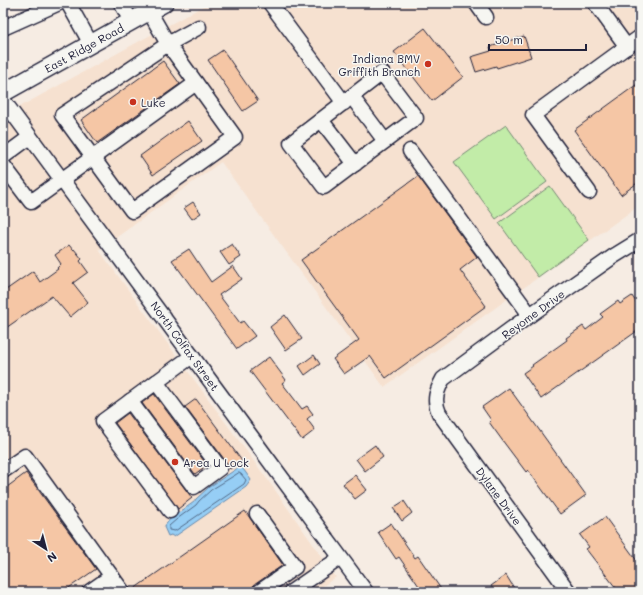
<svg xmlns="http://www.w3.org/2000/svg" width="643" height="595" viewBox="0 0 643 595" font-family="Mali,sans-serif">
<style>
.built{fill:#f6e1d0}
.green{fill:#c2eca8;stroke:#728772}
.water{fill:#96cef5;stroke:#6889ab}
.lines{fill:none;stroke-linecap:round;stroke-linejoin:round}
.shore{stroke:#506785;stroke-width:1}
.building{fill:#f5c6a5;stroke:#22223b}
.minor-casing{stroke:#22223b;stroke-width:17}
.major-casing{stroke:#22223b;stroke-width:20}
.minor{stroke:#f6f6f2;stroke-width:14}
.major{stroke:#f6f6f2;stroke-width:17}
.poi-dot{fill:#c8321e;stroke:#f6f6f2;stroke-width:1.5}
.labels{text-anchor:middle;dominant-baseline:central;stroke-width:3;stroke-linejoin:round;paint-order:stroke}
.street-label{font-size:11px;fill:#22223b;stroke:#f6f6f2}
.poi-label{font-size:11px;fill:#22223b;stroke:#f6f6f2;text-anchor:start}
</style>
<rect width="100%" height="100%" fill="#f6ece3"/>
<filter id="ink" filterUnits="userSpaceOnUse"><feTurbulence type="fractalNoise" baseFrequency=".025" numOctaves="2"/><feDisplacementMap in="SourceGraphic" scale="8" xChannelSelector="R" yChannelSelector="G"/><feConvolveMatrix kernelMatrix="1 2 1 2 8 2 1 2 1" color-interpolation-filters="sRGB"/></filter>
<g filter="url(#ink)">
<path class="built" d="M209 3H640V205L384 387 221 162 99 250 275 490 336 577 314 592H3V116Z"/>
<g class="green">
<path d="M506 125 547 182 496 219 454 162Z"/>
<path d="M550 186 589 240 538 277 499 223Z"/>
</g>
<path class="water" d="M241 466 251 480 246 487 174 537 171 535 168 536 164 527 170 519 194 502 196 499 209 487Z"/>
<g class="lines">
<path class="shore" d="M239 473 241 474 246 480 244 484 175 531 169 530V526L177 519 196 505 199 501 211 490Z"/>
</g>
<g class="building">
<path d="M425 28 463 77 432 101 394 52Z"/>
<path d="M524 36 531 57 497 68 496 66 476 72 471 57 491 51 490 47Z"/>
<path d="M223 50 258 101 243 111 208 60Z"/>
<path d="M163 61 180 84 97 143 81 120Z"/>
<path d="M640 82V181L621 195 574 130Z"/>
<path d="M188 121 202 141 153 175 140 156Z"/>
<path d="M418 176 477 257 460 270 486 306 386 378 370 356 344 374 333 359 359 340 301 260Z"/>
<path d="M193 202 201 213 192 219 184 208Z"/>
<path d="M232 244 241 257 229 265 220 252Z"/>
<path d="M69 245 73 250 74 249 82 259 80 261 88 272 73 283 88 302 70 317 52 296 3 330V292L33 271 40 282 58 269 57 268 61 264 55 255Z"/>
<path d="M189 249 211 282 233 266 242 279 219 295 240 323 243 321 255 336 237 349 172 260Z"/>
<path d="M632 296 640 308V329L541 399 523 373 533 366 532 365 567 340 566 338 583 326 586 330 603 317 600 314 618 301 620 304Z"/>
<path d="M285 315 302 339 286 350 270 327Z"/>
<path d="M314 355 320 364 305 375 299 366Z"/>
<path d="M269 357 286 380 282 383 302 409 307 406 313 414 307 419 315 430 302 440 250 371Z"/>
<path d="M509 388 586 495 560 514 528 470 526 472 502 440 489 422 491 420 482 407Z"/>
<path d="M154 394 207 465 195 474 142 403Z"/>
<path d="M196 399 242 461 230 469 227 463 185 407Z"/>
<path d="M128 413 192 498 178 509 115 423Z"/>
<path d="M375 445 383 457 365 471 356 459Z"/>
<path d="M26 473 96 569 63 592H3V490Z"/>
<path d="M355 475 367 490 355 499 343 484Z"/>
<path d="M404 501 412 513 402 521 393 508Z"/>
<path d="M245 511 283 565 254 585 251 589 247 592H131V591Z"/>
<path d="M605 517 640 565V592H619L586 549 589 547 580 535Z"/>
<path d="M391 523 415 558 418 556 443 592H423L399 557 396 559 378 532Z"/>
<path d="M506 575 514 588 508 592H495L491 586Z"/>
</g>
<g class="lines">
<defs>
<g id="minor">
<path d="M68 3 91 44"/>
<path d="M121 3 131 21"/>
<path d="M270 3 344 103"/>
<path d="M476 3 486 17"/>
<path d="M595 3 627 47"/>
<path d="M149 11 168 44 235 137 132 211 62 115 168 44 199 27"/>
<path d="M3 28 59 3"/>
<path d="M382 73 416 118 324 187 291 143Z"/>
<path d="M352 97 385 141"/>
<path d="M3 100 366 592"/>
<path d="M321 120 355 164"/>
<path d="M410 151 530 315"/>
<path d="M3 157 30 137"/>
<path d="M3 165 31 202 196 83"/>
<path d="M589 192 533 115 640 37"/>
<path d="M130 401 194 487 220 468 156 382"/>
<path d="M3 471 25 456 123 592"/>
<path d="M170 511 103 421 192 356"/>
<path d="M257 514 295 567 259 592"/>
<path d="M89 592 112 576"/>
<path d="M291 592 340 558"/>
<path d="M569 592 439 413C433 400 437 390 443 379L530 315 614 256 640 240"/>
</g>
<path id="major" d="M3 93 164 3"/>
</defs>
<use href="#minor" class="minor-casing"/>
<use href="#major" class="major-casing"/>
<use href="#minor" class="minor"/>
<use href="#major" class="major"/>
</g>
</g>
<g class="poi-dot">
<circle cx="428" cy="64" r="4"/>
<circle cx="133" cy="102" r="4"/>
<circle cx="175" cy="462" r="4"/>
</g>
<g class="labels">
<g class="street-label">
<text transform="translate(84 48) rotate(-29)">East Ridge Road</text>
<text transform="translate(533 314) rotate(-36)">Reyome Drive</text>
<text transform="translate(185 346) rotate(54)">North Colfax Street</text>
<text transform="translate(499 496) rotate(54)">Dylane Drive</text>
</g>
<g class="poi-label">
<text x="420" y="58" text-anchor="end">Indiana BMV<tspan x="420" dy="13">Griffith Branch</tspan></text>
<text x="141" y="102">Luke</text>
<text x="183" y="462">Area U Lock</text>
</g>
</g>
<rect width="643" height="595" fill="none" stroke="#f6f6f2" stroke-width="16"/>
<rect x="8" y="8" width="627" height="579" fill="none" stroke="#22223b" stroke-width="1.5" filter="url(#ink)"/>
<g transform="translate(46 549) rotate(144)" stroke="#f6f6f2" stroke-width="3" paint-order="stroke">
<path d="M0-3L7 15L0 10L-7 15Z" fill="#22223b"/>
<text y="-6" font-size="11" font-weight="bold" text-anchor="middle" fill="#22223b">N</text>
</g>
<path d="M489 44v6h97v-6" fill="none" stroke="#22223b" stroke-width="2"/>
<text x="495" y="44" font-size="12" fill="#22223b" stroke="#f6f6f2" stroke-width="3" paint-order="stroke">50 m</text>
</svg>
